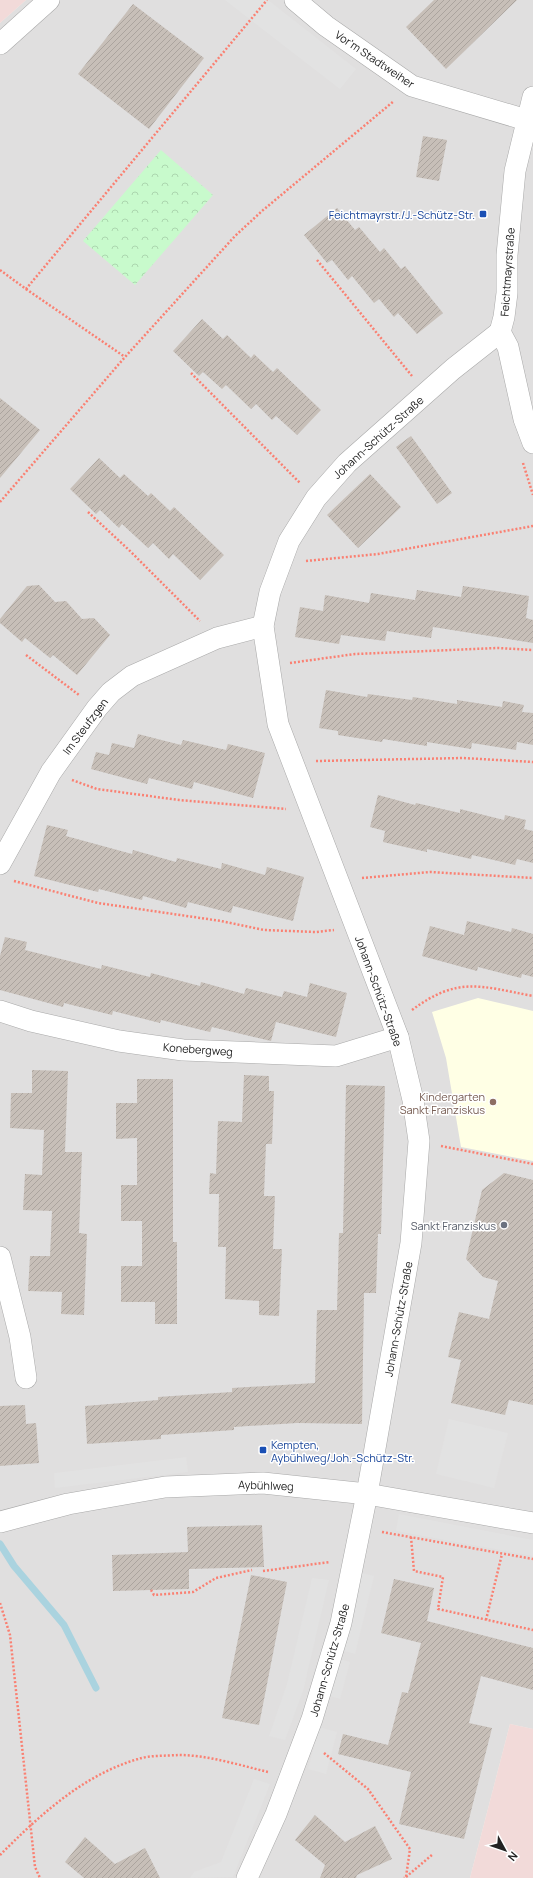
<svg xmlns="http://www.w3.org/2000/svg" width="533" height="1878" viewBox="0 0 533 1878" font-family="Manrope,sans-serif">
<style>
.residential{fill:#e0dfdf}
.commercial{fill:#f2dad9}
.education{fill:#ffffe5}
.park{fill:url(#park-crowns)}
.parking{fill:#e2e2e2}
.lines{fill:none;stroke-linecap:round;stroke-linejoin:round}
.stream{stroke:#aad3df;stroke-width:7}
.building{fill:url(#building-hatch)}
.street-casing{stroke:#a9a9a9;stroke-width:22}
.path{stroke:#fa8072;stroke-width:2.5;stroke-dasharray:2 2;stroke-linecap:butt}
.street{stroke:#fff;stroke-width:21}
.transit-dot{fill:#1a4fb4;stroke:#fff;stroke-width:1.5}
.education-dot{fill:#8d6e63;stroke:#fff;stroke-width:1.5}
.worship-dot{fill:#6b7280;stroke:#fff;stroke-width:1.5}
.labels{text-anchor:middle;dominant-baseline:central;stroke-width:3;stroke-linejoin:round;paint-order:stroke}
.street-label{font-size:11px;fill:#222;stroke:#fff}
.transit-label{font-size:11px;fill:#164399;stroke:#fff;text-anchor:end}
.education-label{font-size:11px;fill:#785e54;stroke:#fff;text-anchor:end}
.worship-label{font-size:11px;fill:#5b616d;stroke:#fff;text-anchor:end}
</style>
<defs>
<pattern id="park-crowns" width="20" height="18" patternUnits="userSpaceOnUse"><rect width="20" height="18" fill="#c8facc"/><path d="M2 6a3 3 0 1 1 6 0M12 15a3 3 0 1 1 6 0" fill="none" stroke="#acd6af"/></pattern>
<pattern id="building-hatch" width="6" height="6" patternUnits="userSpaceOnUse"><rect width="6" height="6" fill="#c7bfb8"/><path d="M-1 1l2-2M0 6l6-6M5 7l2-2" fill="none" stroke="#aba49e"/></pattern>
</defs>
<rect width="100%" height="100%" fill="#f2efe9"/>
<path class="residential" d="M26 0H533V1729L510 1724 470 1878H0V23Z"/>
<g class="commercial">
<path d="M0 0H26L0 23Z"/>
<path d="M510 1724 533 1729V1878H470Z"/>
</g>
<path class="education" d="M478 998 533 1011V1161L461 1147 446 1058 432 1012Z"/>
<path class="park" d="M161 150 213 195 135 285 83 241Z"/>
<g class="parking">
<path d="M225 0H268L356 69 340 89Z"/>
<path d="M449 1419 508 1433 494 1488 436 1474Z"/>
<path d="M186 1457 188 1472 55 1488 54 1473Z"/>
<path d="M399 1514 533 1540V1556L396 1531Z"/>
<path d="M358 1572 374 1576 355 1654 340 1650Z"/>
<path d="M312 1578 329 1580 303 1691 285 1740 269 1736 287 1684Z"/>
<path d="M336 1658 350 1662 340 1699 325 1695Z"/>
<path d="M319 1727 337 1732 326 1774 308 1769Z"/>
<path d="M254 1779 270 1784 233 1877 190 1878 194 1872 221 1862Z"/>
</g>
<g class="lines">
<path class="stream" d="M0 1544 14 1566 64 1625 96 1688"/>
</g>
<g class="building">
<path d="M434 0H517L446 69 406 27Z"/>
<path d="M133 4 204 58 149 129 78 74Z"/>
<path d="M423 136 447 140 439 181 416 177Z"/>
<path d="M337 208 355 230 359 227 380 252 384 248 401 269 405 266 443 313 417 334 398 313 394 317 379 299 374 303 352 276 348 280 332 260 327 263 304 235Z"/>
<path d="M202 319 223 339 227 335 251 358 254 354 273 372 277 368 321 410 297 435 276 416 272 420 256 404 251 409 226 385 222 389 203 372 199 376 173 351Z"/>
<path d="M0 398 40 430 0 478Z"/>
<path d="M411 436 452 493 437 504 396 447Z"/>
<path d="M99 458 120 478 124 474 148 496 151 493 170 511 174 507 224 555 200 580 173 554 169 559 153 543 148 548 122 524 119 528 100 510 96 514 70 489Z"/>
<path d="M370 474 401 507 358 548 327 515Z"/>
<path d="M39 585 55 602 66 601 82 619 94 618 110 635 77 675 53 655 50 658 25 638 22 642 0 623V619L27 586Z"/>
<path d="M463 586 529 596 526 618 533 620V643L433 627 431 638 387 631 385 641 341 635 339 644 295 637 300 607 323 611 325 595 369 603 371 593 415 600 417 590 461 597Z"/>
<path d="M326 690 367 697 368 694 412 700 413 697 457 704V700L502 707 503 701 524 705 522 712 533 713V745L517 742 516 750 472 743 471 749 427 742V746L383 739 382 742 338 735V731L319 728Z"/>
<path d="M138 734 181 745 183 740 226 750 228 744 265 753 253 798 194 782 192 789 149 778 147 784 91 769 96 752 109 755 112 743 134 748Z"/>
<path d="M378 795 415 805 416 803 460 813V809L504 820 505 815 526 820 524 829 533 831V863L517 859 515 865 472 855 471 859 427 849V852L383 842 385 831 370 827Z"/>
<path d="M47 825 68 830 66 836 132 854 133 850 176 862 177 858 221 869 222 863 265 875 267 867 304 877 293 921 233 906 231 913 188 902 186 908 143 896 142 900 99 889 98 892 34 876Z"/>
<path d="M467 921 511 932 512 928 533 934V977L522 974 521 978 478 967 477 971 422 956 430 926 464 935Z"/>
<path d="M5 937 27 942 25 950 101 969 102 965 150 977 151 973 200 986 201 982 244 994 246 988 282 997 284 991 307 997 310 983 347 993 336 1037 276 1022 271 1041 212 1027 210 1032 161 1020 160 1023 113 1011 112 1015 64 1003 63 1007 0 990V956Z"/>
<path d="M32 1070 68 1071 65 1152H82L79 1233 87 1234 84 1315 61 1314 62 1292 28 1291 30 1256H50L52 1211 23 1210 25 1174 42 1175 44 1130 10 1128 11 1093H32Z"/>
<path d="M244 1075 269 1076V1091H274L272 1144H266L264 1196H275L273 1249H282L279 1316 259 1315V1301L225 1299 226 1247H218L219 1194H209L210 1173 216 1174 218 1121 242 1122Z"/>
<path d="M137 1079H173V1242H177V1324H155V1302H121V1266H142V1221H121V1185H137V1138L116 1139V1103H137Z"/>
<path d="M346 1085 385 1086 381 1234H378L376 1293H364L362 1424 297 1423 234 1427V1430L161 1435V1439L87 1444 85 1406 158 1400V1397L232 1392V1388L315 1383 317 1310H337L339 1233H343Z"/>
<path d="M504 1173 533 1180V1405L509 1400 505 1415 451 1403 461 1360 448 1357 459 1312 489 1319 498 1281 483 1277 466 1259 482 1190Z"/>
<path d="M25 1405 26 1424 36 1423 39 1463 0 1466V1406Z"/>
<path d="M262 1525 264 1567 189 1569V1561V1589L113 1591 112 1555 188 1552 187 1527Z"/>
<path d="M251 1575 287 1582 259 1725 222 1718Z"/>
<path d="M394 1579 434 1588 427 1621 533 1648V1690L481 1676 469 1723 492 1728 464 1839 399 1824 411 1772 338 1754 343 1734 388 1745 402 1692 408 1693 421 1643 381 1633Z"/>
<path d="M315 1815 345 1842 375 1826 392 1859 357 1875 356 1878H320L325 1865 295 1840Z"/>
<path d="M85 1837 115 1864 145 1848 160 1878H84L65 1862Z"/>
</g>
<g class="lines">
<defs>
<g id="street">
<path d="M295 0 326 26 412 86 533 122"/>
<path d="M0 44 49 0"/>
<path d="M533 97 515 171 507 255V293L504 317 500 332 508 347 524 419 533 443"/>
<path d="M0 864 51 772 97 708 111 692 132 676 217 638 263 626"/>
<path d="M0 1011 31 1021 119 1041 183 1050 336 1056 398 1037"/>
<path d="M0 1257 20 1337 26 1378"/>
<path d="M0 1522 68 1504 165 1487 263 1483 367 1494 533 1523"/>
<path d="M247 1878 276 1814 312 1719 341 1623 367 1494 411 1243 419 1141 413 1100 398 1037 278 724 263 626 270 592 289 541 316 498 347 463 453 369 500 332"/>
</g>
</defs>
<use href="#street" class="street-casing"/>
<g class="path">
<path d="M317 260 412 376"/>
<path d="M0 270 26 289 267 0"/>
<path d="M26 289 125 357"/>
<path d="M191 373 300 483"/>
<path d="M523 463 533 495"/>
<path d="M0 502 125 357 235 236 262 211 394 101"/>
<path d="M88 512 129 550 200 621"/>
<path d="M306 561 378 554 533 526"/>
<path d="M26 655 79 695"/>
<path d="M290 663 355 654 498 648 533 650"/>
<path d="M316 761 463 758 533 762"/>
<path d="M72 780 97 789 179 800 286 809"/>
<path d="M362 878 430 872 533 878"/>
<path d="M14 881 98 903 221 921 264 930 316 932 334 930"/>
<path d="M412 1010C458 976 480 986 533 996"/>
<path d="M441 1146 533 1164"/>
<path d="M382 1532 533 1559"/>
<path d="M411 1537 414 1571 443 1577 438 1609 533 1630"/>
<path d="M263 1571 330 1562"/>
<path d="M151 1590 154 1595 193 1592 216 1578 252 1570"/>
<path d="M0 1603 10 1635 35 1867 40 1878"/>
<path d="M486 1620 502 1554"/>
<path d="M324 1753 368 1789 410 1849 406 1877 404 1878"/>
<path d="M0 1855C40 1815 83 1775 138 1759 150 1755 166 1756 178 1755 208 1755 239 1765 268 1772"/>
<path d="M406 1877 433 1854"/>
</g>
<use href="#street" class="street"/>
</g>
<g class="transit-dot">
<rect x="479" y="210" width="8" height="8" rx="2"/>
<rect x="259" y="1446" width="8" height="8" rx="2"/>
</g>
<circle class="education-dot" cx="493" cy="1102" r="4"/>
<circle class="worship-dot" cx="504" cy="1225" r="4"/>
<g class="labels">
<g class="street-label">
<text transform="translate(375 59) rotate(34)">Vor'm Stadtweiher</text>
<text transform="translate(507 272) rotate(-86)">Feichtmayrstraße</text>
<text transform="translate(378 437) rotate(-42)">Johann-Schütz-Straße</text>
<text transform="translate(85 726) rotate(-53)">Im Steufzgen</text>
<text transform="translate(379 991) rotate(70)">Johann-Schütz-Straße</text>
<text transform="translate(198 1049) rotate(4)">Konebergweg</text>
<text transform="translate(398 1319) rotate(-80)">Johann-Schütz-Straße</text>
<text transform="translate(266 1485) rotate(2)">Aybühlweg</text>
<text transform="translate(329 1660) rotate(-74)">Johann-Schütz-Straße</text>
</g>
<g class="transit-label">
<text x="475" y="214">Feichtmayrstr./J.-Schütz-Str.</text>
<text x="271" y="1444" text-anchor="start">Kempten,<tspan x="271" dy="13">Aybühlweg/Joh.-Schütz-Str.</tspan></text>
</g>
<g class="education-label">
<text x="485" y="1096">Kindergarten<tspan x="485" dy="13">Sankt Franziskus</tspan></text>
</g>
<g class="worship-label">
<text x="496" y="1225">Sankt Franziskus</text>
</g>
</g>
<g transform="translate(505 1850) rotate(130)" stroke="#ffffff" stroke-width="3" paint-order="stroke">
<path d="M0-3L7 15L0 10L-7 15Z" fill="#222222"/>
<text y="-6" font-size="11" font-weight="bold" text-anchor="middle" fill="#222222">N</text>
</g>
</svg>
